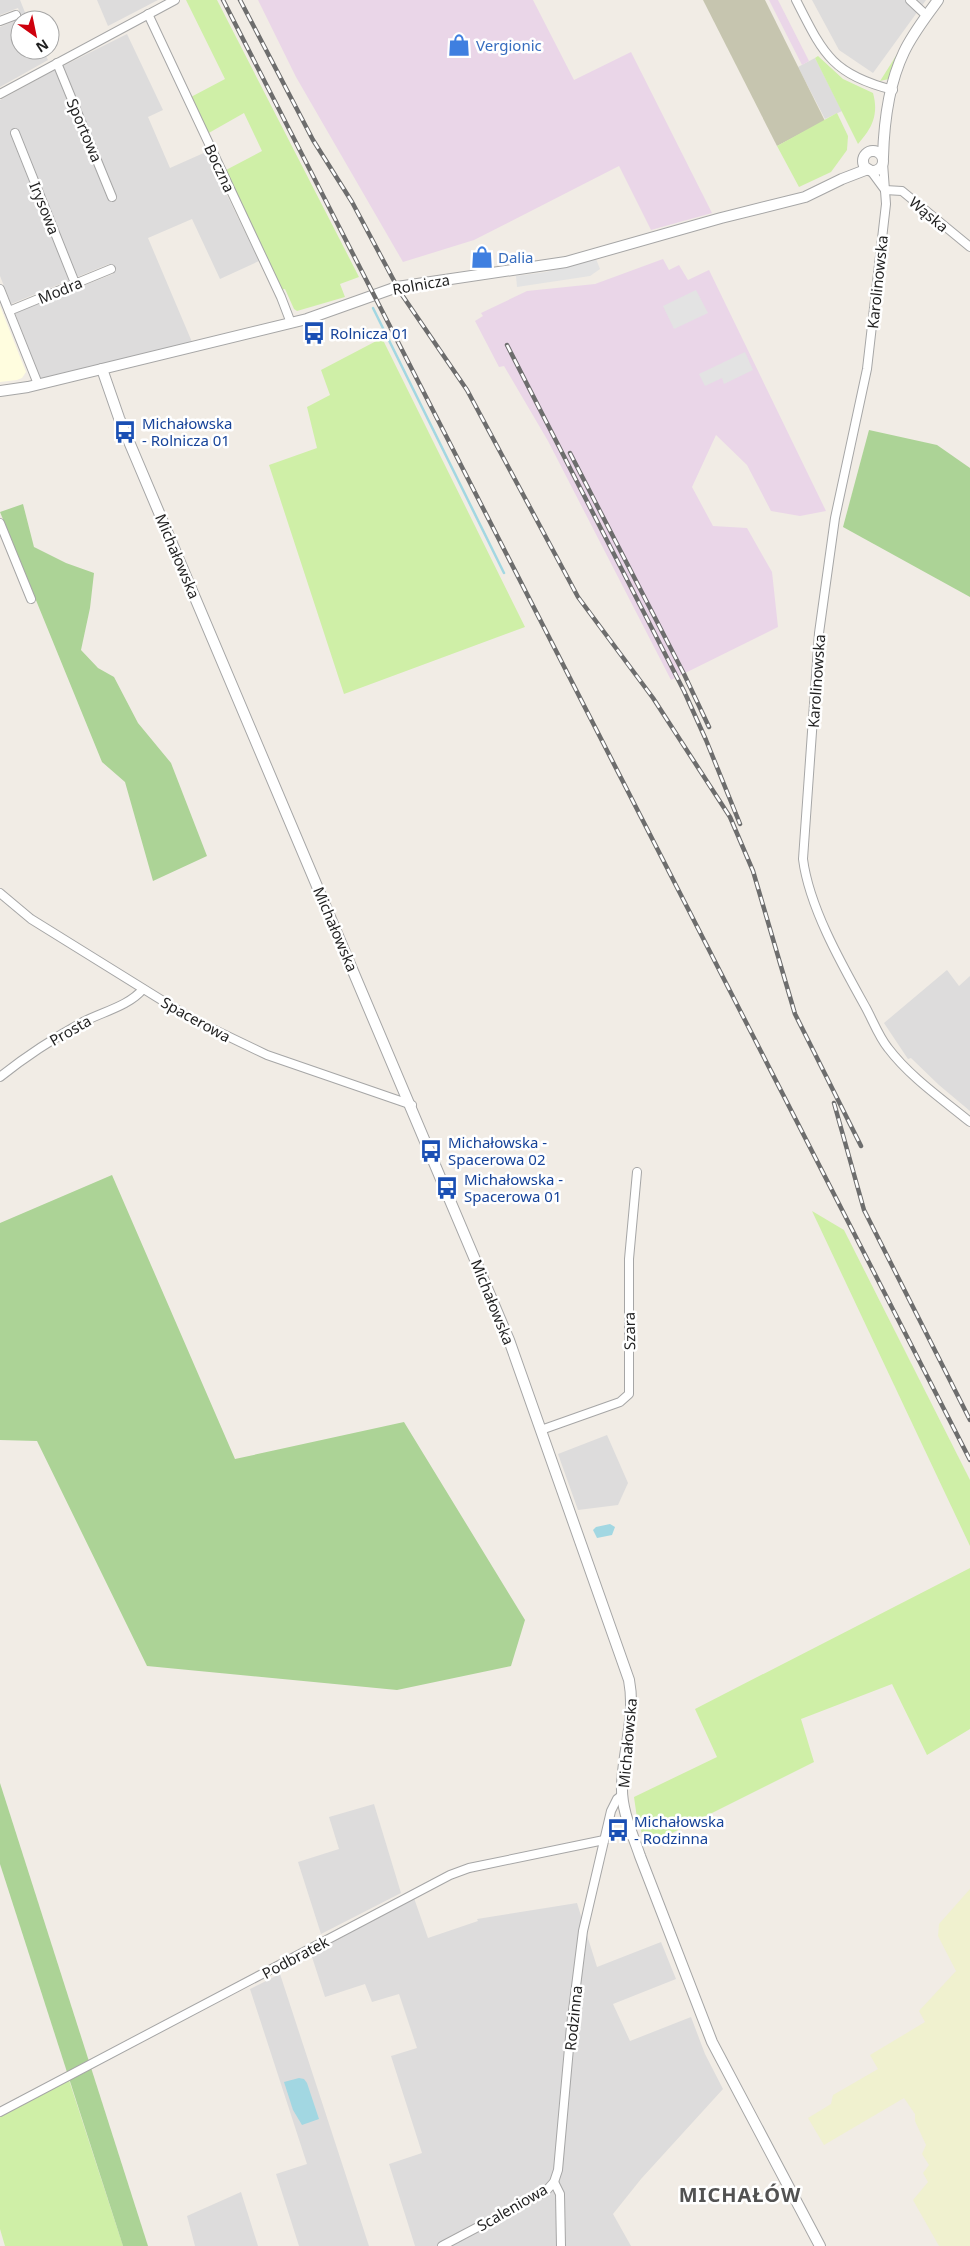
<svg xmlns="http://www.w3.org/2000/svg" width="970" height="2246" viewBox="0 0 970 2246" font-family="'Noto Sans',sans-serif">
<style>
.residential{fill:#dddcdc}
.industrial{fill:#ead6e8}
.education{fill:#fffddf}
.construction{fill:#c6c5af}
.farmland{fill:#f0f1cf}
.grass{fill:#cfefa7}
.forest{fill:#acd396}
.parking{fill:#e3e3e3}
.water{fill:#a2d7e2}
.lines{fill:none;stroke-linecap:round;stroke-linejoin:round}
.stream{stroke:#a2d7e2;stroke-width:2.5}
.minor-casing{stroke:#a6a6a6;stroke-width:10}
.tertiary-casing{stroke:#a6a6a6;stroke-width:12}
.minor{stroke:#fff;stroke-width:8}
.tertiary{stroke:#fff;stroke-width:10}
.rail-casing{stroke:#6d6d6d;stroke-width:4.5}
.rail{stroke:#fff;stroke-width:2.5;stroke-dasharray:8;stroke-linecap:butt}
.labels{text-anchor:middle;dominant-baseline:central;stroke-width:5;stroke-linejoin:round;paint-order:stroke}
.shop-label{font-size:15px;fill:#366cbe;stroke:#fff;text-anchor:start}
.street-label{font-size:15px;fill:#1f1f1f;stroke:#fff}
.transit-label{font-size:15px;fill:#164399;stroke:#fff;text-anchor:start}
.district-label{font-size:20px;font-weight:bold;letter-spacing:1px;fill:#525252;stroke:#fff}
</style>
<rect width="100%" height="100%" fill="#f1ece5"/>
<g class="residential">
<path d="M0 0H20L28 20H20V50H43L48 60 0 87V27L22 18 18 8 0 15Z"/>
<path d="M97 0H158L108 26Z"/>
<path d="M812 0H926L873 73 839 50Z"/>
<path d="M127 34 163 110 148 117 170 168 206 152 259 261 220 279 192 219 148 238 192 342 41 381 15 313 113 274 109 264 11 304 0 276V100L55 70 109 198 116 195 63 66Z"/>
<path d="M815 58 842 111 825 119 798 67Z"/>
<path d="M947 970 959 986 970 976V1111L939 1085 911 1058 908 1059 884 1023Z"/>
<path d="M607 1435 628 1483 618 1505 578 1510 558 1454Z"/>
<path d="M374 1804 401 1893 321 1934 298 1862 339 1849 329 1817Z"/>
<path d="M414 1898 428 1938 478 1921 477 1919 577 1903 597 1967 661 1942 676 1979 613 2004 630 2041 691 2017 705 2054 723 2089 641 2179 613 2214 631 2246H415L389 2164 422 2153 391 2056 417 2048 399 1994 372 2002 365 1984 325 1997 311 1954Z"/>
<path d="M280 1974 369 2246H299L276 2174 307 2164 250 1989Z"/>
<path d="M241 2192 258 2246H195L187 2216Z"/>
</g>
<g class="industrial">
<path d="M258 0H533L574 80 631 52 712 213 651 230 619 166 474 240 403 262 296 77Z"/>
<path d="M769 0H778L809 61 802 65Z"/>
<path d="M663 259 669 270 679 265 688 280 709 270 826 511 800 516 771 511 747 465 716 435 692 487 713 526 747 528 772 572 778 627 671 680 548 441 504 366 499 367 475 321 483 316 481 313 527 291 595 284Z"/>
</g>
<path class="education" d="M0 306 26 372 22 378 17 380 0 382Z"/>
<path class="construction" d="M703 0H765L825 121 777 146Z"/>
<path class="farmland" d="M970 1889V2246H939L913 2200 928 2182 923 2173 929 2165 922 2154 926 2145 915 2121V2114L904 2098 824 2145 808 2118 831 2104 833 2095 878 2069 870 2055 925 2022 919 2011 956 1971 938 1936 939 1924Z"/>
<g class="grass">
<path d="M186 0H217L359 277 340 284 345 297 297 311 294 309 285 289 281 290 226 170 262 151 244 113 207 134 191 97 225 79Z"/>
<path d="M904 43 889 79 880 81 882 78Z"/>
<path d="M818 56 843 79 873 93C879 115 872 128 858 144L815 58Z"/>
<path d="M837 113 848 136 847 150 831 172 799 187 777 146Z"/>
<path d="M382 338 525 627 344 694 269 465 317 448 307 407 330 395 321 370Z"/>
<path d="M812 1211 844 1230 970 1480V1546Z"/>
<path d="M970 1568V1729L927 1755 892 1684 801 1719 814 1762 646 1846 637 1818 634 1797 717 1757 695 1709Z"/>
<path d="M69 2080 123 2246H5L0 2229V2116Z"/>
</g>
<g class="forest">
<path d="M869 430 937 445 970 468V597L843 527Z"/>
<path d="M23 504 34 547 66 563 94 573 90 608 81 650 98 668 114 677 138 723 171 763 207 856 153 881 125 782 102 762 0 512Z"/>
<path d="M112 1175 235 1459 404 1422 525 1620 511 1666 397 1690 147 1666 37 1441 0 1440V1223Z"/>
<path d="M0 1783 148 2246H123L0 1864Z"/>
</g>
<g class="parking">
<path d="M596 259 600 269 590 276 517 287 516 276 546 272Z"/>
<path d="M696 290 708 313 674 329 663 306Z"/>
<path d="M745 352 753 370 724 384 722 378 705 386 699 374Z"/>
</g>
<g class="water">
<path d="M610 1524 615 1527 612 1535 597 1538 593 1530 596 1527Z"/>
<path d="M299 2078 304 2079 307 2083 319 2119 302 2125 293 2110 284 2082Z"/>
</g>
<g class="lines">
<path class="stream" d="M373 308 504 573"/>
<defs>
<g id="minor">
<path d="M796 0C823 53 831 74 893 90"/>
<path d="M910 0 927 16"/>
<path d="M148 14 281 297 291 323"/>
<path d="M0 21 16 15"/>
<path d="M57 63 112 197"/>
<path d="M0 94 175 0"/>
<path d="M15 133 75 283"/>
<path d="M883 163 886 204 867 369 835 518 819 633 803 859C809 907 842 965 866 1008 873 1021 879 1037 888 1048 910 1077 942 1099 970 1122"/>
<path d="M871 171 885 190"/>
<path d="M885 190 902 191 970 247"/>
<path d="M0 289 38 384"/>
<path d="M9 311 111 269"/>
<path d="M0 523 31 599"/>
<path d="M0 893 31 919 192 1019 267 1055 412 1105"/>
<path d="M0 1077C26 1056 54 1038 83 1022 102 1012 129 1006 143 989"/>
<path d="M541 1430 620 1402 629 1394V1259L637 1172"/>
<path d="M0 2112 450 1875 469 1868 604 1840"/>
<path d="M554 2182 560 2194 561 2246"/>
<path d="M442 2246 546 2191 554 2182 558 2170 571 2026 583 1931 611 1811 617 1799 622 1795"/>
</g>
<g id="tertiary">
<circle cx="873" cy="161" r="10"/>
<path d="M883 157C884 122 889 83 904 52 913 33 926 17 938 0"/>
<path d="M102 369 119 418 509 1340 629 1680C636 1717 623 1750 622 1786 621 1810 633 1835 640 1856L712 2042 820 2246"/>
<path d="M0 391 28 387 307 319 397 287 566 262 721 218 805 197 842 179 868 169"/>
</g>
</defs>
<use href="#minor" class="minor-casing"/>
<use href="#tertiary" class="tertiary-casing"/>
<use href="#minor" class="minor"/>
<use href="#tertiary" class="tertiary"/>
<defs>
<g id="rail">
<path d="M223 0 970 1460"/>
<path d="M240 0 313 140 352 202 400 292 467 390 578 597 653 698 730 817 753 871 795 1014 861 1146"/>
<path d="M507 345 684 691 706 740 740 824"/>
<path d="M570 453 684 674 709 727"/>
<path d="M834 1103 864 1210 970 1420"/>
</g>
</defs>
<use href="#rail" class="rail-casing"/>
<use href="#rail" class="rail"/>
</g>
<defs>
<symbol id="shop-bare" viewBox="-9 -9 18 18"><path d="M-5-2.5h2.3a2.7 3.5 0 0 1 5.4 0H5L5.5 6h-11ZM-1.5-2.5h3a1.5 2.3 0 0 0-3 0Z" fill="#3f7fe0" stroke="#fff" stroke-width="2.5" paint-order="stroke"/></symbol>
<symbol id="bus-bare" viewBox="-9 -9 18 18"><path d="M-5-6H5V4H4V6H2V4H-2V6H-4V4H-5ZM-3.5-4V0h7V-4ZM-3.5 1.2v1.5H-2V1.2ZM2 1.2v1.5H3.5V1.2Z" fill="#1a4fb4" stroke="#fff" stroke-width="2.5" paint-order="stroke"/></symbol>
</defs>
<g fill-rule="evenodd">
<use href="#shop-bare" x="443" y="29" width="32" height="32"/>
<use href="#shop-bare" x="466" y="241" width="32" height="32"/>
<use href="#bus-bare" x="298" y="317" width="32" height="32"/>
<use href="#bus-bare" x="109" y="416" width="32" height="32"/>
<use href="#bus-bare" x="415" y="1135" width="32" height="32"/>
<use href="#bus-bare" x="431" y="1172" width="32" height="32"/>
<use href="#bus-bare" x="602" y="1814" width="32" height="32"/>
</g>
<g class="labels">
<g class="shop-label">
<text x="476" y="45">Vergionic</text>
<text x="498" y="257">Dalia</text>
</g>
<g class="street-label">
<text transform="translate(85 130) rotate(67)">Sportowa</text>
<text transform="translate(220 168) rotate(65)">Boczna</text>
<text transform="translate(45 208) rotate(68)">Irysowa</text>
<text transform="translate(929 214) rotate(40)">Wąska</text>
<text transform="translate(877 282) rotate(-84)">Karolinowska</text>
<text transform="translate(421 284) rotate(-10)">Rolnicza</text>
<text transform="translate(60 290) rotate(-22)">Modra</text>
<text transform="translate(178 556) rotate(67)">Michałowska</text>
<text transform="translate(816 681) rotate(-86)">Karolinowska</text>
<text transform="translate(336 929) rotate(67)">Michałowska</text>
<text transform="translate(196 1019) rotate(29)">Spacerowa</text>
<text transform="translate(70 1030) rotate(-30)">Prosta</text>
<text transform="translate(493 1302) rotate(68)">Michałowska</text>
<text transform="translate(629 1331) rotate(-91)">Szara</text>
<text transform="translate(627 1743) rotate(-85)">Michałowska</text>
<text transform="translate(295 1957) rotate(-28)">Podbratek</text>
<text transform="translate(573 2018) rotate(-84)">Rodzinna</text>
<text transform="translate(512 2207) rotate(-30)">Scaleniowa</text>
</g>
<g class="transit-label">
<text x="330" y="333">Rolnicza 01</text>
<text x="142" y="423">Michałowska<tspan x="142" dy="17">- Rolnicza 01</tspan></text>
<text x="448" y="1142">Michałowska -<tspan x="448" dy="17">Spacerowa 02</tspan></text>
<text x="464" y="1179">Michałowska -<tspan x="464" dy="17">Spacerowa 01</tspan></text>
<text x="634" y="1821">Michałowska<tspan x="634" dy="17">- Rodzinna</tspan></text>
</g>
<g class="district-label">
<text x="740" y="2194">MICHAŁÓW</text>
</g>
</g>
<g transform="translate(35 35) rotate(147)"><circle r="24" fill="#ffffff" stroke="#a5a5a5"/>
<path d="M0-4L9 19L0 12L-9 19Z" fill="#ce000d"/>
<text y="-8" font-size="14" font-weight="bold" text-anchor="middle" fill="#1f1f1f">N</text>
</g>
</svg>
